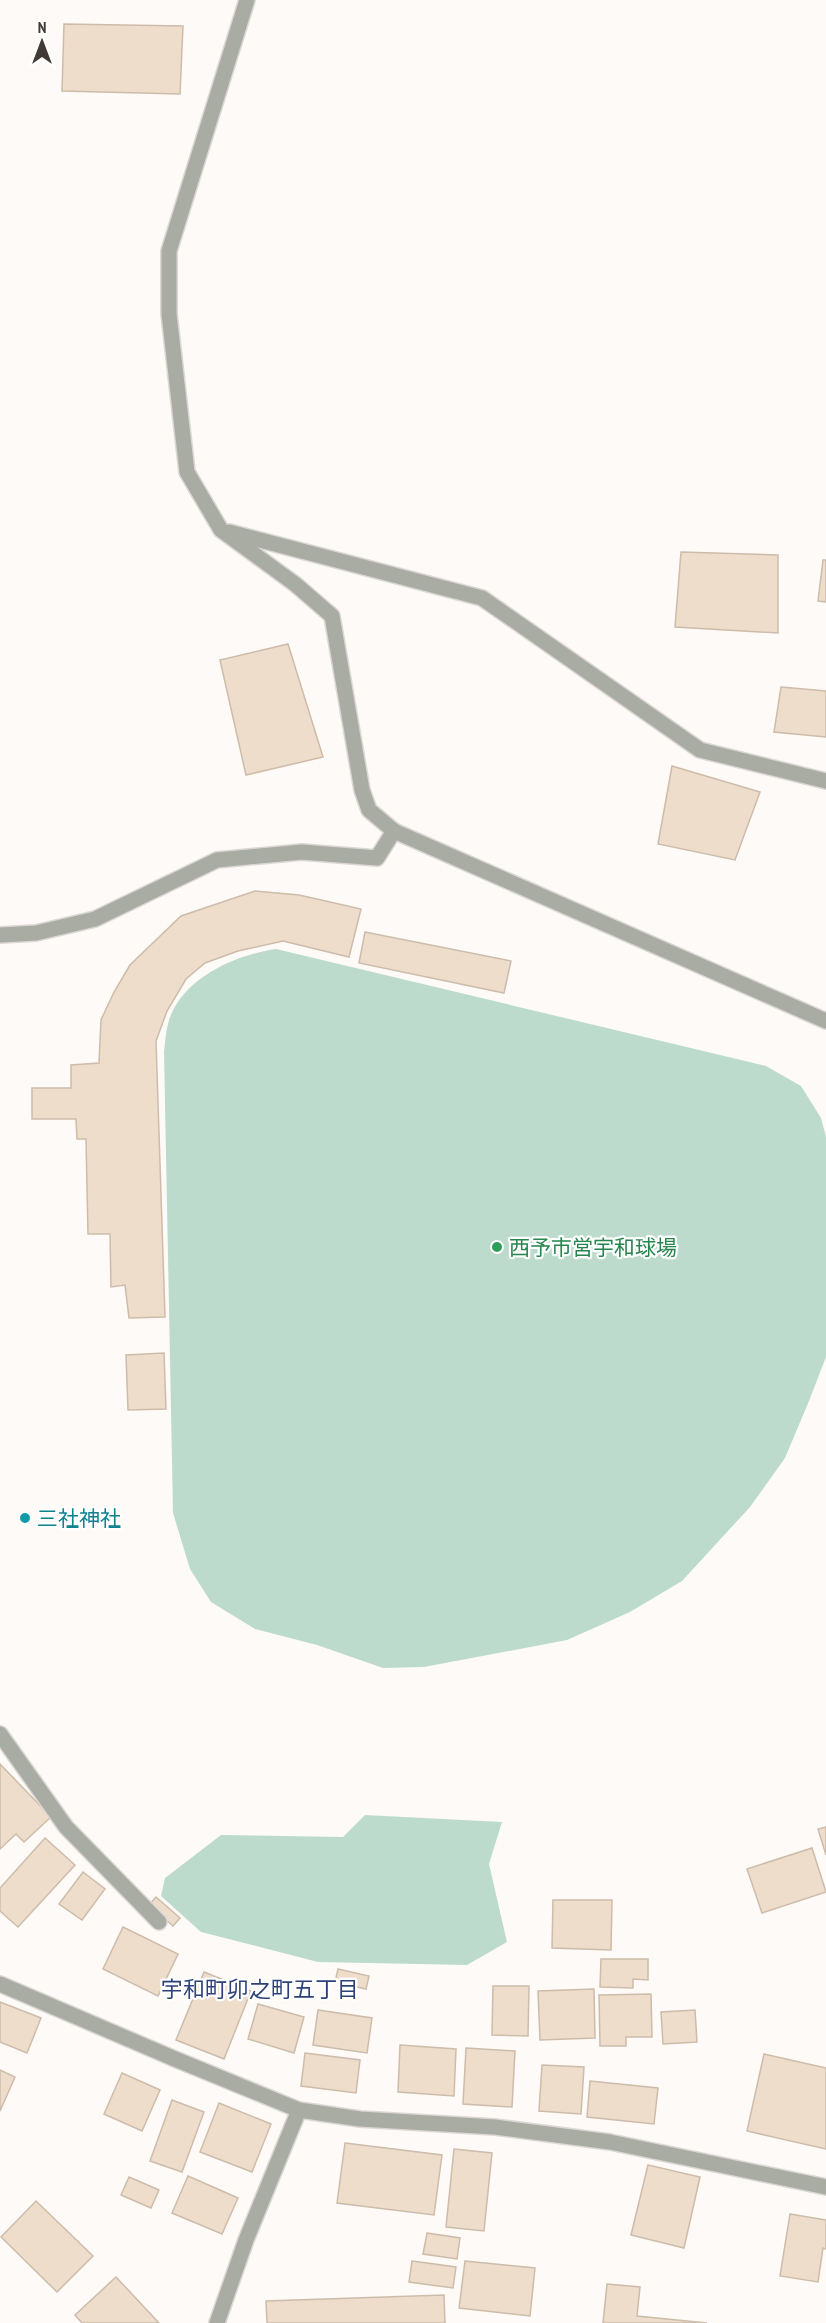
<svg xmlns="http://www.w3.org/2000/svg" width="826" height="2323" viewBox="0 0 826 2323" font-family="'PT Sans Narrow','Noto Sans JP',sans-serif">
<style>
.green{fill:#bddbcd}
.building{fill:#efddcb;stroke:#cdbcaa;stroke-width:1.5}
.lines{fill:none;stroke-linecap:round;stroke-linejoin:round}
.service-casing{stroke:#dcd7d4;stroke-width:18}
.minor-casing{stroke:#dcd7d4;stroke-width:18}
.service{stroke:#a8aca3;stroke-width:15}
.minor{stroke:#a8aca3;stroke-width:15}
.leisure-dot{fill:#2e9e5b;stroke:#fff;stroke-width:2}
.culture-dot{fill:#0f9aa8;stroke:#fff;stroke-width:2}
.labels{text-anchor:middle;dominant-baseline:central;stroke-width:4.5;stroke-linejoin:round;paint-order:stroke}
.leisure-label{font-size:21px;fill:#27864d;stroke:#fff;text-anchor:start}
.culture-label{font-size:21px;fill:#0d838f;stroke:#fff;text-anchor:start}
.neighbourhood-label{font-size:22px;fill:#2d427b;stroke:#fff}
</style>
<rect width="100%" height="100%" fill="#fefaf7"/>
<g class="green">
<path d="M276 949 766 1066 801 1086 821 1118 826 1137V1357L809 1401 785 1458 750 1507 682 1581 630 1612 567 1640 424 1667 383 1668 317 1645 255 1629 211 1602 190 1569 173 1513 164 1052C165 1042 166 1030 169 1020 183 978 235 955 276 949Z"/>
<path d="M365 1815 502 1822 489 1864 507 1942 467 1965 318 1962 201 1932 161 1896 165 1878 221 1835 343 1837Z"/>
</g>
<g class="building">
<path d="M64 24 183 26 180 94 62 91Z"/>
<path d="M681 552 778 555V633L675 627Z"/>
<path d="M823 560H826V602L818 601Z"/>
<path d="M288 644 323 757 246 775 220 660Z"/>
<path d="M781 687 826 691V737L774 732Z"/>
<path d="M672 766 760 792 735 860 658 844Z"/>
<path d="M255 891 299 895 361 909 349 957 283 941 238 951 205 963 186 979 167 1011 156 1041 165 1317 129 1318 125 1285 111 1287 110 1234H88L86 1139H77L76 1119H32V1088H71V1065L99 1063 101 1020 114 992 130 965 181 916Z"/>
<path d="M365 932 511 961 504 993 359 963Z"/>
<path d="M164 1353 166 1409 128 1410 126 1355Z"/>
<path d="M0 1764 51 1817 24 1842 16 1834 0 1849Z"/>
<path d="M826 1827V1855L818 1829Z"/>
<path d="M45 1838 75 1865 18 1927 0 1911V1888Z"/>
<path d="M812 1848 826 1892 762 1913 747 1869Z"/>
<path d="M83 1872 105 1889 82 1920 59 1904Z"/>
<path d="M156 1897 180 1918 173 1926 149 1905Z"/>
<path d="M553 1900H612L611 1950 552 1948Z"/>
<path d="M123 1927 178 1954 158 1996 103 1969Z"/>
<path d="M601 1959H648V1980L633 1979V1988L600 1987Z"/>
<path d="M338 1969 369 1976 366 1989 335 1982Z"/>
<path d="M204 1972 251 1991 224 2059 176 2040Z"/>
<path d="M493 1986H529L528 2036 492 2035Z"/>
<path d="M594 1989 595 2038 540 2040 538 1991Z"/>
<path d="M651 1994 652 2037H626V2046H600L599 1995Z"/>
<path d="M0 2002 41 2018 27 2053 0 2042Z"/>
<path d="M258 2004 304 2017 294 2053 248 2039Z"/>
<path d="M318 2010 372 2018 367 2053 313 2045Z"/>
<path d="M695 2010 697 2042 663 2044 661 2012Z"/>
<path d="M400 2045 456 2049 454 2096 398 2092Z"/>
<path d="M466 2048 515 2051 512 2107 463 2104Z"/>
<path d="M305 2053 360 2060 356 2093 301 2086Z"/>
<path d="M764 2054 826 2068V2149L747 2131Z"/>
<path d="M542 2065 584 2067 581 2114 539 2111Z"/>
<path d="M0 2070 15 2077 0 2111Z"/>
<path d="M122 2073 160 2090 142 2131 104 2114Z"/>
<path d="M590 2081 658 2088 654 2124 587 2117Z"/>
<path d="M172 2100 204 2112 182 2172 150 2161Z"/>
<path d="M219 2103 271 2124 252 2172 200 2152Z"/>
<path d="M345 2143 442 2155 434 2215 337 2203Z"/>
<path d="M454 2149 492 2153 484 2231 446 2227Z"/>
<path d="M648 2165 700 2177 684 2248 631 2235Z"/>
<path d="M188 2176 238 2198 222 2234 172 2213Z"/>
<path d="M129 2177 159 2190 151 2208 121 2195Z"/>
<path d="M36 2201 93 2256 57 2292 1 2237Z"/>
<path d="M790 2214 826 2220V2249L823 2248 818 2282 780 2276Z"/>
<path d="M427 2233 460 2238 457 2259 423 2254Z"/>
<path d="M412 2261 456 2267 453 2288 409 2282Z"/>
<path d="M465 2261 535 2268 530 2316 459 2308Z"/>
<path d="M116 2277 159 2323H82L75 2315Z"/>
<path d="M607 2284 640 2287 637 2316 707 2323H603Z"/>
<path d="M444 2295 445 2323H267L266 2301Z"/>
</g>
<g class="lines">
<defs>
<path id="service" d="M0 1734 66 1827 159 1922"/>
<g id="minor">
<path d="M247 0 169 251V314L187 472 221 530 295 584 332 616 362 790 369 810 394 831"/>
<path d="M229 532 482 598 700 750 826 781"/>
<path d="M0 935 36 933 95 919 217 860 302 852 377 858 394 831 826 1021"/>
<path d="M0 1984 175 2059 299 2110 360 2119 495 2127 610 2142 826 2187"/>
<path d="M217 2323 246 2240 299 2110"/>
</g>
</defs>
<use href="#service" class="service-casing"/>
<use href="#minor" class="minor-casing"/>
<use href="#service" class="service"/>
<use href="#minor" class="minor"/>
</g>
<circle class="leisure-dot" cx="497" cy="1247" r="6"/>
<circle class="culture-dot" cx="25" cy="1518" r="6"/>
<g class="labels">
<g class="leisure-label">
<text x="509" y="1247">西予市営宇和球場</text>
</g>
<g class="culture-label">
<text x="37" y="1518">三社神社</text>
</g>
<g class="neighbourhood-label">
<text x="260" y="1989">宇和町卯之町五丁目</text>
</g>
</g>
<g transform="translate(42 42)" stroke="#ffffff" stroke-width="4.5" paint-order="stroke">
<path d="M0-4.5L10 22L0 15L-10 22Z" fill="#423a34"/>
<text y="-9" font-size="16" font-weight="bold" text-anchor="middle" fill="#423a34">N</text>
</g>
</svg>
